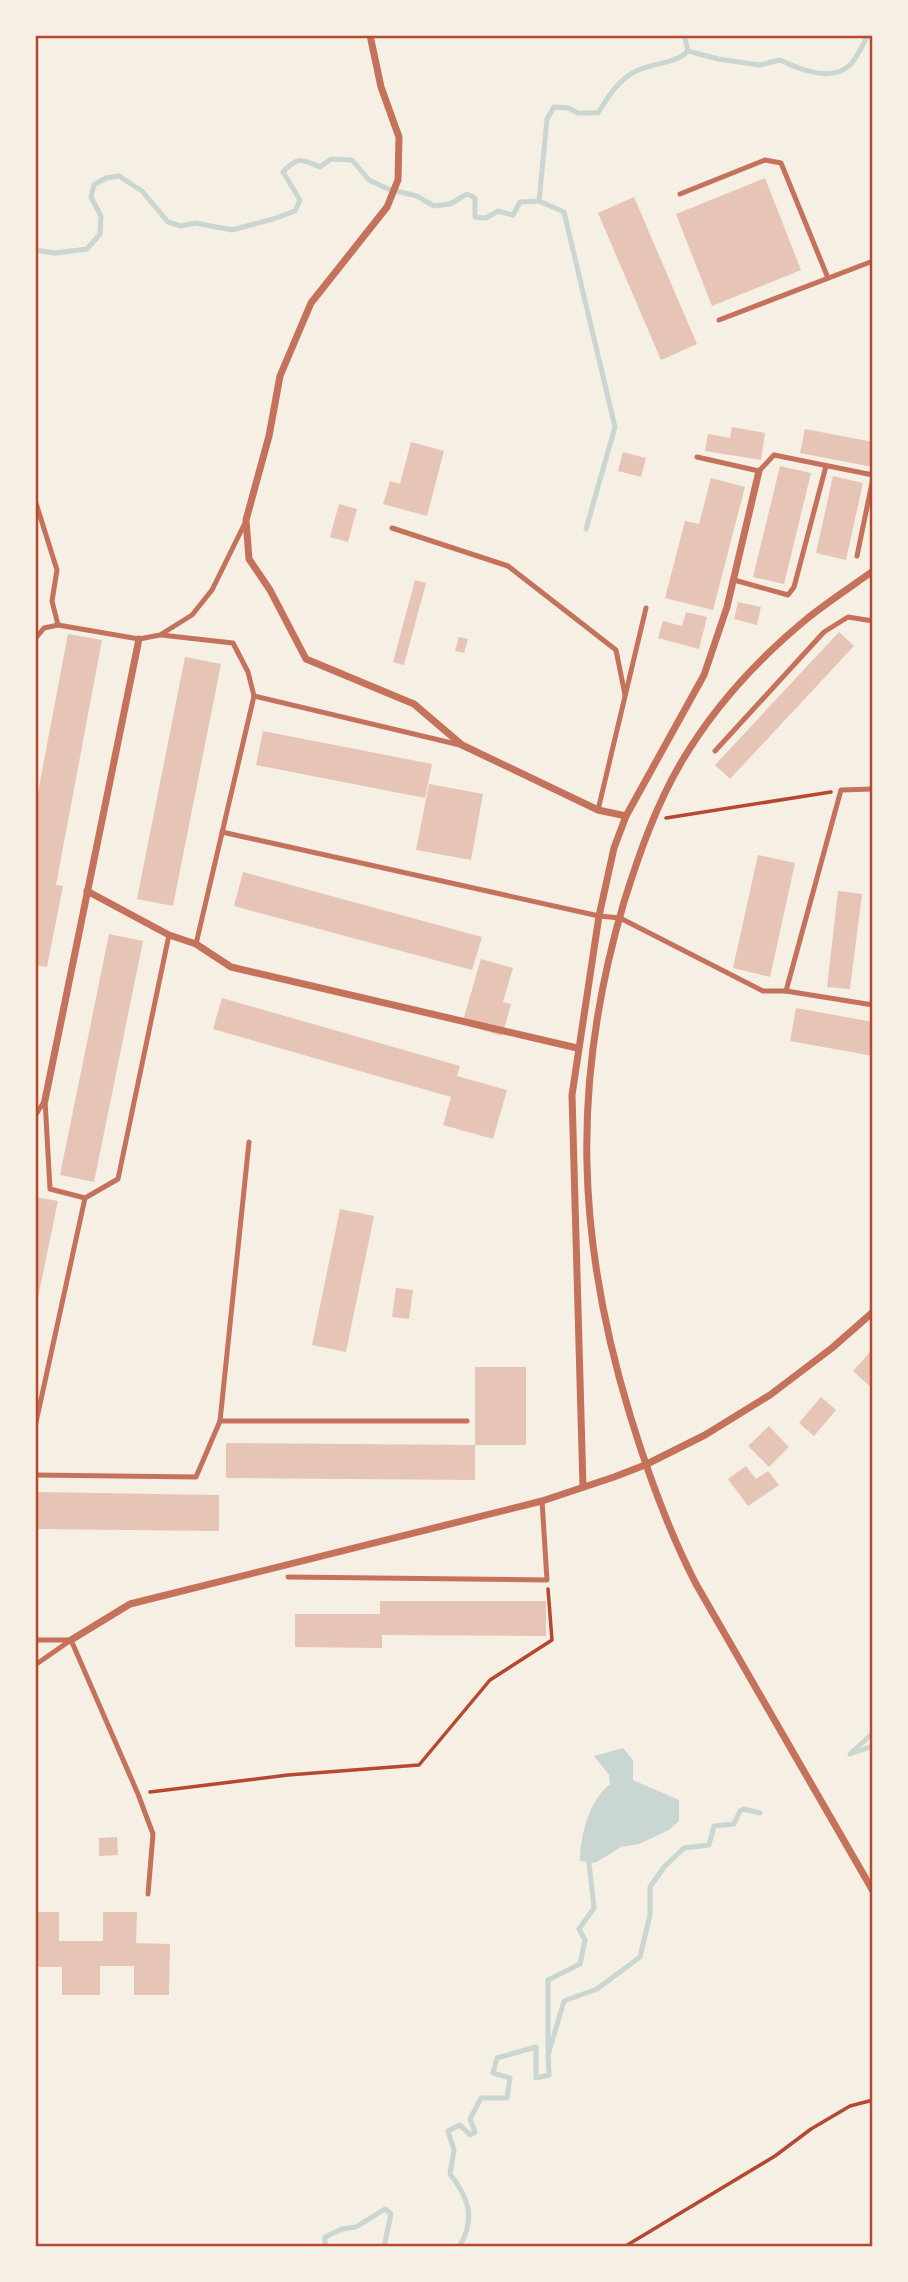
<svg xmlns="http://www.w3.org/2000/svg" width="908" height="2282" viewBox="0 0 908 2282" font-family="Overpass,sans-serif">
<style>
.water{fill:#c9d6d2}
.lines{fill:none;stroke-linecap:round;stroke-linejoin:round}
.stream{stroke:#c9d6d2;stroke-width:5}
.building{fill:#e6c5b7}
.path{stroke:#b5482f;stroke-width:3.5}
.service{stroke:#c5725c;stroke-width:5}
.minor{stroke:#c5725c;stroke-width:7}
.neatline{fill:none;stroke:#b5482f;stroke-width:2.5}
</style>
<rect width="100%" height="100%" fill="#f6efe4"/>
<path class="water" d="M623 1748 633 1760V1780L679 1800V1821L669 1830 639 1844 621 1847 595 1863 580 1861C580 1835 589 1801 610 1784L609 1775 594 1756Z"/>
<g class="lines">
<g class="stream">
<path d="M684 35 688 51"/>
<path d="M688 51 718 59 760 65 780 60C799 69 831 83 850 65 857 58 863 44 868 35"/>
<path d="M539 201 564 212 615 427 586 529"/>
<path d="M35 250 55 253 87 249 100 234 101 216 91 197 94 185 106 178 119 176 142 191 168 222 181 226 195 223 232 230 273 219 295 211 300 200 283 172C297 156 303 159 320 167L331 159 352 160 369 180 388 189 417 196 434 206 450 204 467 194 475 198V217L486 218 498 211 513 215 520 202 539 201 547 119 554 107 568 108 578 113H598C608 97 618 80 636 71 652 63 676 64 688 51"/>
<path d="M873 1733 850 1754 873 1746"/>
<path d="M548 2049V1980L580 1964 585 1940 579 1929 594 1908 589 1863"/>
<path d="M325 2247V2237L342 2229 356 2227 385 2209 391 2214 384 2247"/>
<path d="M459 2247C476 2219 469 2198 450 2174L454 2150 448 2131 460 2125 470 2135 475 2132 470 2119 481 2098H507L510 2078 493 2073 497 2058 536 2047V2078L549 2075 548 2055 564 2001 597 1989 640 1957 650 1915V1887L664 1867 684 1848 709 1845 714 1826 734 1824 740 1811 744 1809 760 1813"/>
</g>
</g>
<g class="building">
<path d="M765 178 801 270 712 306 676 214Z"/>
<path d="M634 197 697 344 661 360 598 213Z"/>
<path d="M732 427 765 433 761 460 705 451 708 434 730 438Z"/>
<path d="M805 429 873 442V467L800 453Z"/>
<path d="M411 442 444 451 427 516 383 504 390 481 400 484Z"/>
<path d="M623 452 646 458 641 477 618 471Z"/>
<path d="M780 466 811 473 784 584 753 577Z"/>
<path d="M833 476 863 483 846 560 816 553Z"/>
<path d="M711 478 745 487 713 610 665 598 685 521 699 524Z"/>
<path d="M339 504 357 509 348 542 330 537Z"/>
<path d="M415 580 426 583 404 665 393 662Z"/>
<path d="M738 602 761 607 757 625 734 619Z"/>
<path d="M686 612 707 617 699 649 658 638 663 621 682 626Z"/>
<path d="M839 632 854 646 730 779 715 765Z"/>
<path d="M68 634 102 640 56 885 63 886 47 967 35 965V808Z"/>
<path d="M459 637 468 639 464 653 455 651Z"/>
<path d="M185 657 221 664 173 906 137 899Z"/>
<path d="M263 731 432 764 425 798 256 765Z"/>
<path d="M429 784 483 794 471 860 416 850Z"/>
<path d="M758 855 795 863 770 977 733 968Z"/>
<path d="M243 872 482 937 472 970 234 906Z"/>
<path d="M838 891 862 894 850 989 827 987Z"/>
<path d="M109 934 143 941 94 1182 60 1175Z"/>
<path d="M481 959 513 968 503 1002 511 1004 502 1036 462 1024Z"/>
<path d="M222 998 460 1066 457 1076 507 1090 493 1139 443 1125 451 1097 213 1029Z"/>
<path d="M796 1008 873 1022V1056L790 1041Z"/>
<path d="M35 1197 58 1201 36 1307H35Z"/>
<path d="M340 1209 374 1216 346 1352 312 1345Z"/>
<path d="M396 1288 413 1290 409 1319 392 1317Z"/>
<path d="M873 1349V1389L853 1371Z"/>
<rect x="475" y="1367" width="51" height="78"/>
<path d="M821 1397 836 1410 814 1436 799 1423Z"/>
<path d="M769 1426 789 1447 769 1467 748 1446Z"/>
<path d="M226 1443 475 1445V1480L226 1478Z"/>
<path d="M746 1466 756 1479 768 1471 779 1485 748 1506 728 1479Z"/>
<path d="M35 1492 219 1495V1531L35 1529Z"/>
<path d="M380 1601H546V1636L382 1635V1648L295 1647V1614H380Z"/>
<path d="M117 1837 118 1855 99 1856V1838Z"/>
<path d="M35 1912H59V1941H103V1912H137L136 1943 170 1944 169 1995H134V1966H100V1995H62V1967H35Z"/>
</g>
<g class="lines">
<g class="path">
<path d="M666 818 831 792"/>
<path d="M150 1792 288 1775 419 1765 490 1680 552 1640 548 1589"/>
<path d="M624 2247 775 2156 811 2129 850 2106 873 2100"/>
</g>
<g class="service">
<path d="M680 194 765 160 781 163 828 278"/>
<path d="M719 320 873 261"/>
<path d="M697 457 759 471 774 455 873 475"/>
<path d="M35 500 57 570 52 601 58 625"/>
<path d="M392 528 508 566 616 650 625 695"/>
<path d="M857 556 873 478"/>
<path d="M734 580 788 595 794 587 826 466"/>
<path d="M161 635 233 643 248 672 254 696"/>
<path d="M35 639 44 628 58 625 139 639 160 635 192 615 212 590 245 523"/>
<path d="M715 751 824 632 848 617 873 621"/>
<path d="M598 810 646 608"/>
<path d="M222 832 599 916 620 918 763 991H786L873 1005"/>
<path d="M196 944 254 696 460 745"/>
<path d="M786 991 841 790 873 789"/>
<path d="M45 1100 50 1189 85 1198"/>
<path d="M35 1116 45 1100"/>
<path d="M220 1421 249 1142"/>
<path d="M35 1427 85 1198 118 1179 169 935"/>
<path d="M35 1475 196 1477 220 1421H467"/>
<path d="M288 1577 547 1580 542 1501"/>
<path d="M35 1640H71L138 1794 153 1834 148 1894"/>
<path d="M35 1665 71 1640"/>
</g>
<g class="minor">
<path d="M370 35 381 87 399 137 398 180 387 207 311 303 280 376 269 436 246 520 249 559 270 590 306 659 414 704 462 745 598 810 626 816"/>
<path d="M873 571C852 586 829 601 809 617 760 657 714 707 682 761 656 805 639 854 624 902 571 1081 576 1238 630 1415 648 1474 668 1530 696 1584L873 1891"/>
<path d="M87 891 169 935 196 944 231 967 577 1048"/>
<path d="M45 1100 139 639"/>
<path d="M583 1487 572 1095 599 916 614 848 626 816 704 675 727 607 759 471"/>
<path d="M71 1640 130 1604 542 1501 614 1477 645 1465 705 1435 770 1395 832 1348 873 1312"/>
</g>
</g>
<rect width="908" height="2282" fill="none" stroke="#f6efe4" stroke-width="74"/>
<rect x="37" y="37" width="834" height="2208" class="neatline"/>
</svg>
